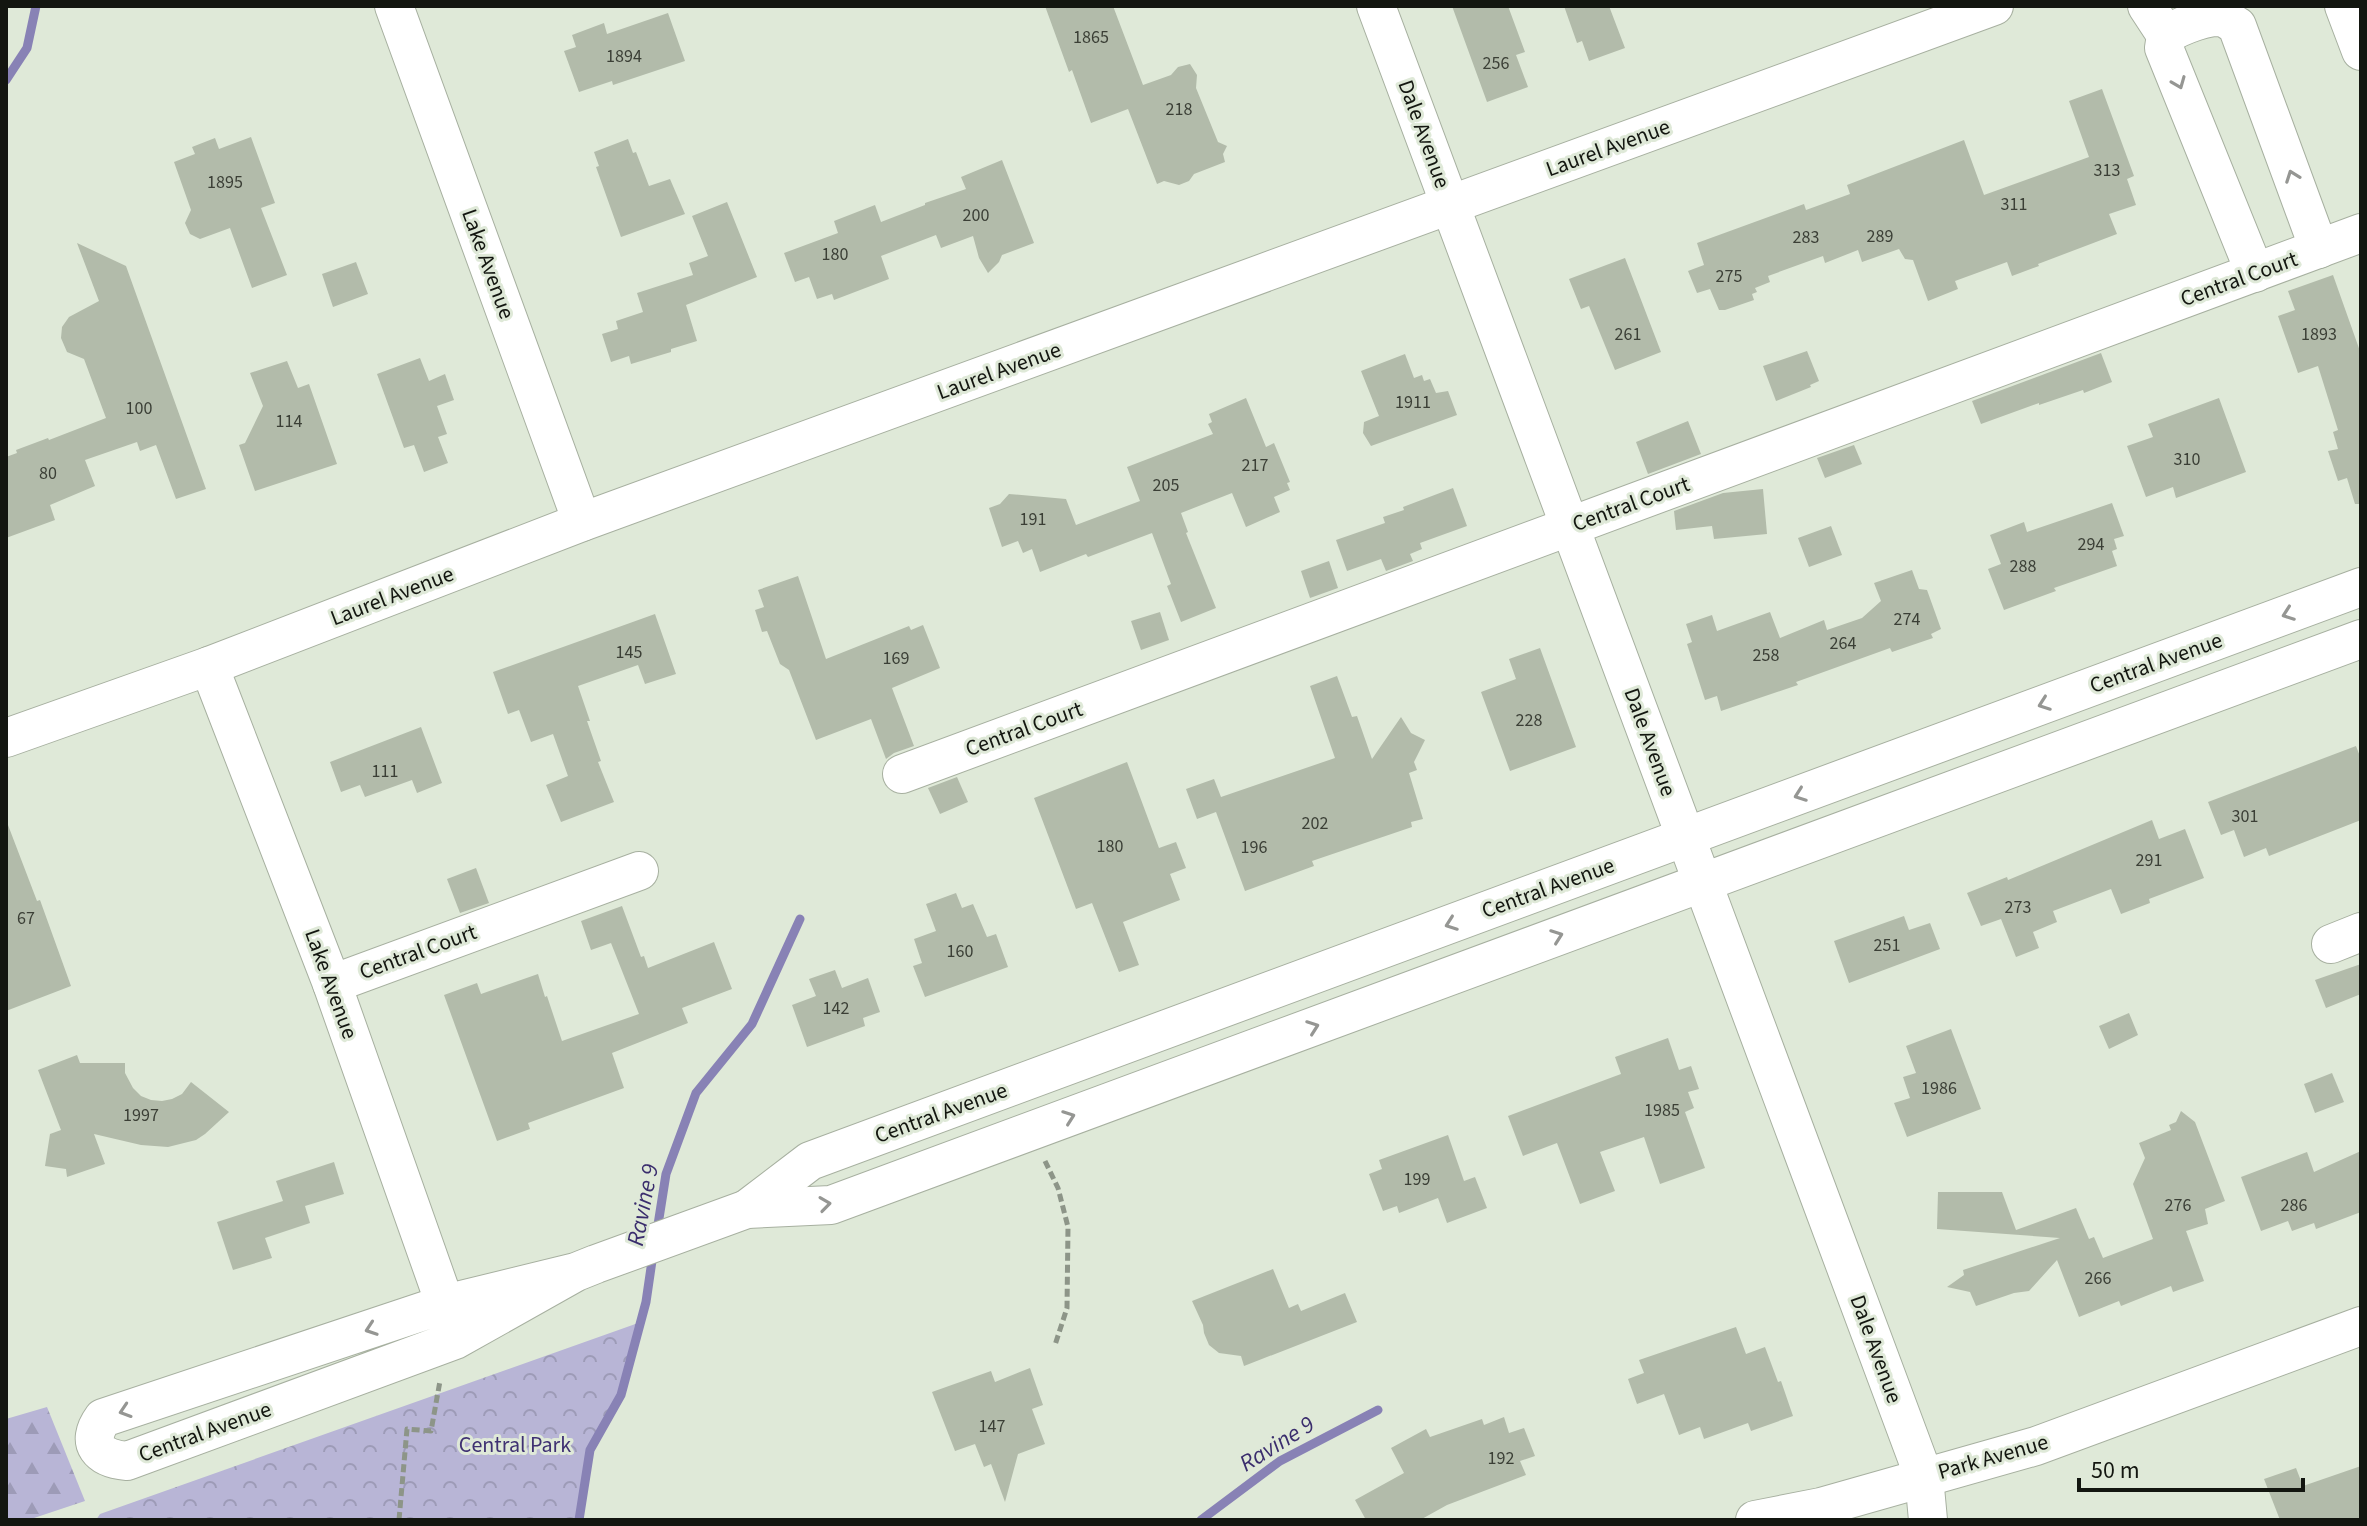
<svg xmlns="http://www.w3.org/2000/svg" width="2367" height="1526" viewBox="0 0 2367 1526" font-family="'Source Sans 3',sans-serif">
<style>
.forest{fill:url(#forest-firs)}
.park{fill:url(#park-crowns)}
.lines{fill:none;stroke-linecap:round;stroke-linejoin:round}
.stream{stroke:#8882b5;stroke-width:9}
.building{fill:#b2bbaa}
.minor-casing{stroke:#a7b0a0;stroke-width:40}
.path{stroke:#8d9588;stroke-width:5;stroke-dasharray:8 4;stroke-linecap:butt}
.minor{stroke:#fff;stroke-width:38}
.oneway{stroke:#959693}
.labels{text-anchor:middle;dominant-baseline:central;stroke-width:6;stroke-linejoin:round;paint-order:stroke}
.number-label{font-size:18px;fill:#3b3f36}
.street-label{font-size:22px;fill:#131610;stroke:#dfe9d8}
.park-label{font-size:22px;fill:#3f3172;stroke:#dfe9d8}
.water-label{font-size:24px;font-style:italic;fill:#3a2d6d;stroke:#dfe9d8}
</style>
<defs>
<pattern id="forest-firs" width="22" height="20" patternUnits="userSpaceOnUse" patternTransform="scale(2)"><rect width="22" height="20" fill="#b8b5d6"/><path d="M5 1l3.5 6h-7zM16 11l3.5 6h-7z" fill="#9d9bb7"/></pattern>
<pattern id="park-crowns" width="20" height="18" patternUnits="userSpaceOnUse" patternTransform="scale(2)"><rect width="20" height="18" fill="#b8b5d6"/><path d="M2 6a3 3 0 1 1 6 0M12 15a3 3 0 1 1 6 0" fill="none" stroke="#9d9bb7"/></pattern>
</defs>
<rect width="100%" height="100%" fill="#dfe9d8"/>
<path class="forest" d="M47 1407 85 1501 28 1520H6V1419Z"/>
<path class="park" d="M641 1322 621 1395 590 1450 579 1520H96L100 1514Z"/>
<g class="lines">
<g class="stream">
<path d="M6 80 27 48 36 6"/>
<path d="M657 1231 666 1174 696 1093 752 1024 800 919"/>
<path d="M579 1520 590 1450 621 1395 646 1302 653 1254"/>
<path d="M1201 1520 1280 1461 1378 1410"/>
</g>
</g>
<g class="building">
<path d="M1045 6H1113L1143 85 1171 75 1178 67 1190 64 1197 75 1196 88 1218 142 1227 146 1223 154 1225 162 1194 174 1189 181 1179 185 1164 181 1157 184 1128 109 1091 123 1072 70 1069 72Z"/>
<path d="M1452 6H1508L1525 52 1516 55 1528 87 1487 102Z"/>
<path d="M1564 6H1609L1625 48 1589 61 1582 41 1577 43Z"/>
<path d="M668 13 685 61 613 85 612 81 579 92 564 51 576 47 572 35 604 23 607 34Z"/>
<path d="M2102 89 2134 176 2127 179 2136 205 2109 214 2117 234 2038 264 2039 266 2012 276 2007 262 1955 281 1958 289 1928 301 1913 260 1905 259 1899 249 1862 262 1858 250 1825 263 1823 256 1768 276 1770 282 1755 288 1757 292 1752 294 1754 300 1725 310H1719L1710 289 1697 293 1688 271 1704 265 1697 243 1804 204 1806 210 1850 194 1847 185 1964 140 1984 195 2089 157 2069 101Z"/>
<path d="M251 137 275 203 261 208 287 275 252 288 230 228 200 239 190 234 185 223 191 210 174 162 195 154 192 147 215 138 219 149Z"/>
<path d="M628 139 633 153 636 152 649 186 670 179 685 214 621 237 596 167 599 166 594 152Z"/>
<path d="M1002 160 1034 243 1002 255 999 262 988 273 979 258 973 236 941 248 936 235 881 256 889 279 834 300 832 294 817 299 809 277 795 282 784 253 838 233 834 221 875 205 881 222 925 205V203L966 189 961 177Z"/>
<path d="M727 202 757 277 686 305 697 341 671 349V352L631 364 629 356 611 362 602 334 618 329 616 321 643 312 637 293 693 275 689 263 708 256 692 216Z"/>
<path d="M77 243 126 266 206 489 176 499 156 445 140 451 137 442 85 460 95 486 50 505 55 520 6 538V457L17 453 16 450 48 438 49 440 106 418 84 359 67 352 61 338 62 327 69 317 99 301Z"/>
<path d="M1625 258 1661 352 1615 370 1589 306 1581 309 1569 279Z"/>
<path d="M356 262 368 294 333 307 322 274Z"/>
<path d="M2333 275 2361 354V504H2355L2347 478 2338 481 2328 451 2338 449 2333 432 2338 430 2318 366 2298 373 2278 316 2295 310 2288 291Z"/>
<path d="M1807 351 1819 381 1810 385 1811 387 1776 401 1763 366Z"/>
<path d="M2101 353 2112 382 2084 393 2083 390 2039 405V403L1981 424 1972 401Z"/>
<path d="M1405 354 1414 378 1422 375 1424 381 1430 379 1436 393 1448 391 1457 415 1371 446 1363 433 1364 422 1379 416 1361 371Z"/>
<path d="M420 358 429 381 445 374 454 400 437 406 447 434 438 437 448 463 424 472 414 445 404 448 377 374Z"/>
<path d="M287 361 298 388 309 384 337 464 255 491 239 445 245 443 263 406 250 373Z"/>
<path d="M1246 398 1266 447 1274 443 1290 482 1287 483 1290 490 1274 497 1280 512 1246 527 1232 493 1181 513 1188 532 1186 533 1216 608 1181 622 1167 586 1171 584 1152 533 1088 557 1086 554 1040 572 1032 549 1023 553 1018 541 1002 547 989 508 1000 504 1009 494 1066 499 1076 525 1140 501 1127 467 1213 434 1208 424 1212 422 1209 414Z"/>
<path d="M2219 398 2246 472 2176 498 2173 487 2146 497 2127 446 2153 437 2148 424Z"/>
<path d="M1688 421 1701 454 1648 474 1636 442Z"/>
<path d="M1854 445 1862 464 1825 478 1817 458Z"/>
<path d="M1453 488 1467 526 1420 543 1422 549 1410 554 1413 561 1386 571 1381 559 1347 571 1336 540 1385 523 1383 517 1404 510 1403 507Z"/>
<path d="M1763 489 1767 534 1714 539 1712 526 1676 530 1674 511 1723 493Z"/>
<path d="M2112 503 2124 536 2114 539 2117 549 2112 551 2117 566 2054 588 2056 591 2004 610 1988 569 2001 564 1990 535 2024 522 2027 532Z"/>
<path d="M1831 526 1842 555 1809 567 1798 538Z"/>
<path d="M1329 561 1338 588 1310 598 1301 571Z"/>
<path d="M1912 570 1919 589 1927 590 1941 629 1931 634 1933 638 1892 652 1890 648 1796 682 1798 685 1721 711 1717 696 1705 700 1687 644 1692 642 1686 624 1712 615 1717 631 1770 612 1780 638 1824 620 1827 630 1862 618 1881 601 1874 583Z"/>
<path d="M798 576 826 659 909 626 911 630 923 625 940 668 892 688 914 746 894 753 886 759 871 719 816 740 789 670 780 664 767 631 762 632 755 610 764 607 758 590Z"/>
<path d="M1160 612 1169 640 1141 650 1131 621Z"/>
<path d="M655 614 676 674 645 684 638 665 578 686 590 721H587L601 761 598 762 614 802 561 822 546 785 568 776 553 734 531 742 519 710 508 714 493 672Z"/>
<path d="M1540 648 1576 747 1510 771 1481 692 1516 679 1509 659Z"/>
<path d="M1337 676 1352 717 1357 716 1372 759 1401 717 1411 733 1425 740 1414 762 1417 770 1409 773 1423 819 1411 822 1412 827 1312 861 1314 866 1245 891 1216 812 1197 819 1186 789 1214 779 1221 797 1335 758 1310 686Z"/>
<path d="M421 727 442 783 417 793 412 780 365 797 360 785 341 792 330 762Z"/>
<path d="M2356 746 2361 759V820L2269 856 2266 848 2244 857 2234 830 2221 835 2208 802Z"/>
<path d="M1127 762 1159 848 1176 842 1186 868 1170 874 1180 900 1123 922 1139 965 1119 972 1092 903 1076 909 1034 798Z"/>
<path d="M957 777 968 802 940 814 928 788Z"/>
<path d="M2152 820 2159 839 2185 829 2204 878 2149 899 2150 903 2121 914 2111 889 2053 911 2057 922 2033 932 2039 948 2016 957 2001 919 1981 926 1967 893 2007 877 2008 880Z"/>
<path d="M8 825 37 901 40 900 71 986 6 1011V826Z"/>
<path d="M476 868 489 903 460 913 447 879Z"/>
<path d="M956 893 962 908 973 904 987 937 996 934 1008 967 925 997 913 966 922 963 914 939 936 931 926 904Z"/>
<path d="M622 906 641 957 644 956 648 968 714 942 732 989 682 1008 688 1023 612 1053 624 1088 528 1123 530 1129 497 1141 444 995 477 983 481 994 538 974 545 997 547 996 562 1041 639 1014 611 943 591 950 581 921Z"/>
<path d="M1904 916 1909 930 1930 923 1940 949 1849 983 1834 941Z"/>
<path d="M2361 964V994L2326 1008 2315 980Z"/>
<path d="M835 970 842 988 868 978 880 1012 863 1018 865 1026 807 1047 792 1005 816 996 809 979Z"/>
<path d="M2129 1013 2138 1035 2109 1049 2099 1026Z"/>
<path d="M1951 1029 1981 1109 1907 1137 1894 1103 1910 1098 1903 1077 1916 1073 1906 1046Z"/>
<path d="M1668 1038 1679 1070 1691 1066 1699 1089 1688 1092 1694 1108 1685 1112 1705 1168 1660 1184 1644 1137 1600 1152 1615 1191 1580 1204 1557 1143 1523 1156 1508 1116 1621 1074 1615 1057Z"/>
<path d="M77 1055 80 1063H125V1073L133 1088 141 1096 151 1100 162 1101 172 1099 182 1094 191 1082 229 1112 205 1134 196 1140 168 1147 141 1145 94 1134 105 1164 67 1177 66 1169 45 1166 50 1134 61 1130 38 1070Z"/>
<path d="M2332 1073 2344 1102 2315 1113 2304 1084Z"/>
<path d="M2181 1111 2195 1122 2225 1201 2205 1209 2208 1224 2186 1231 2204 1281 2173 1292 2171 1286 2121 1306 2119 1301 2079 1317 2057 1260 2029 1291 2014 1293 1976 1306 1970 1292 1947 1287 1964 1275 1963 1270 2060 1238 1937 1229 1938 1192H2002L2016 1230 2076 1208 2089 1239 2094 1237 2103 1258 2153 1239 2133 1184 2145 1158 2139 1143 2171 1130 2169 1125 2176 1122Z"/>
<path d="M1448 1135 1464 1181 1475 1177 1487 1208 1447 1223 1438 1198 1399 1213 1397 1206 1383 1211 1369 1174 1382 1169 1379 1160Z"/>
<path d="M2361 1151V1212L2316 1229 2314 1223 2292 1231 2288 1221 2261 1231 2241 1177 2307 1152 2314 1172Z"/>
<path d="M334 1162 344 1194 305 1206 310 1223 265 1238 272 1258 233 1270 217 1222 283 1201 276 1181Z"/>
<path d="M1273 1269 1289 1308 1298 1304 1301 1311 1345 1293 1357 1322 1244 1366 1241 1356 1219 1353 1209 1345 1204 1333 1203 1325 1192 1301Z"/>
<path d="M1736 1327 1746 1354 1765 1347 1778 1382 1781 1381 1793 1416 1751 1431 1748 1423 1704 1439 1700 1427 1679 1435 1664 1394 1637 1404 1628 1379 1644 1373 1639 1360Z"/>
<path d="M1030 1368 1043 1405 1032 1409 1045 1444 1018 1454 1005 1502 991 1464 984 1467 975 1444 955 1451 932 1392 991 1371 995 1382Z"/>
<path d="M1504 1417 1509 1433 1524 1428 1535 1456 1520 1461 1526 1475 1447 1505 1420 1520H1366L1355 1500 1404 1473 1391 1448 1426 1429 1430 1437 1482 1419 1484 1425Z"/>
<path d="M2361 1466V1520H2280L2264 1479 2296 1468 2303 1486Z"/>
</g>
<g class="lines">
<defs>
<g id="minor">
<path d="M394 6 582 522"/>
<path d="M1376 6 1924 1477 1928 1520"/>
<path d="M2147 6 2166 35"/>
<path d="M2344 6 2361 51"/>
<path d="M2255 273 2164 48 2166 35C2178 27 2211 13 2225 18 2226 18 2236 26 2237 26L2319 249"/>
<path d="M209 666 332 984 445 1304"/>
<path d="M6 738 209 666 582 522 1994 6"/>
<path d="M902 774 2361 233"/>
<path d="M2331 944 2361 932"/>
<path d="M332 984 639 871"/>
<path d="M747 1209 810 1161 2361 587"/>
<path d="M576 1272 445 1304 103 1418C84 1444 100 1459 127 1461L455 1340 576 1272 596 1264 747 1209 831 1205 2361 639"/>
<path d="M1755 1520 1821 1507 2036 1446 2361 1326"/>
</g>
</defs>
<use href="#minor" class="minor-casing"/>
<g class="path">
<path d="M1045 1161 1058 1188 1068 1227 1067 1308 1055 1345"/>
<path d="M399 1520 407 1429 431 1431 440 1381"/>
</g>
<use href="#minor" class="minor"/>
</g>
<defs><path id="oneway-chevron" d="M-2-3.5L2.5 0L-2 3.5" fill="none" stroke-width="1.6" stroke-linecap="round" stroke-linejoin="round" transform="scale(2)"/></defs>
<g class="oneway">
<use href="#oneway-chevron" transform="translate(2179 83) rotate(68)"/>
<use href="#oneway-chevron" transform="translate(2292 176) rotate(-110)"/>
<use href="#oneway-chevron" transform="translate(2288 614) rotate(160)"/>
<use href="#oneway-chevron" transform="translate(2044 704) rotate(160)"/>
<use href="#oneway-chevron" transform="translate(1800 795) rotate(160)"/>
<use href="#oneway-chevron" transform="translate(1451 924) rotate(160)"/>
<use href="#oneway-chevron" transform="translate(1557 936) rotate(-20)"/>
<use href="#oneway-chevron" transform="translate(1313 1027) rotate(-20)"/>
<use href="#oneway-chevron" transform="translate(1069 1117) rotate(-20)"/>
<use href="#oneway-chevron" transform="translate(825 1204) rotate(-8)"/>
<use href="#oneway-chevron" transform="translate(371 1329) rotate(161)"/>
<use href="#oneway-chevron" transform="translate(125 1411) rotate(162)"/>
</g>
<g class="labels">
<g class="number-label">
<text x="1091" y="37">1865</text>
<text x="624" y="56">1894</text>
<text x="1496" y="63">256</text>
<text x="1179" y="109">218</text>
<text x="2107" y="170">313</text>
<text x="225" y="182">1895</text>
<text x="2014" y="204">311</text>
<text x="976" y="215">200</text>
<text x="1880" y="236">289</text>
<text x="1806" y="237">283</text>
<text x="835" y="254">180</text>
<text x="1729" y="276">275</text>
<text x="1628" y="334">261</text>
<text x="2319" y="334">1893</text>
<text x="1413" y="402">1911</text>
<text x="139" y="408">100</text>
<text x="289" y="421">114</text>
<text x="2187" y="459">310</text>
<text x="1255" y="465">217</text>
<text x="48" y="473">80</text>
<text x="1166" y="485">205</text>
<text x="1033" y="519">191</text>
<text x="2091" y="544">294</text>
<text x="2023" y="566">288</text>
<text x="1907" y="619">274</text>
<text x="1843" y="643">264</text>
<text x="629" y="652">145</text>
<text x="1766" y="655">258</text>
<text x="896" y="658">169</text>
<text x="1529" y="720">228</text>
<text x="385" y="771">111</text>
<text x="2245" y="816">301</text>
<text x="1315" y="823">202</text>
<text x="1110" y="846">180</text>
<text x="1254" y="847">196</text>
<text x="2149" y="860">291</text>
<text x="2018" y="907">273</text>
<text x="26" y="918">67</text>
<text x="1887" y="945">251</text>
<text x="960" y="951">160</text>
<text x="836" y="1008">142</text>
<text x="1939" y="1088">1986</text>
<text x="1662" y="1110">1985</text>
<text x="141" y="1115">1997</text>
<text x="1417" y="1179">199</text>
<text x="2178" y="1205">276</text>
<text x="2294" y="1205">286</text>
<text x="2098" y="1278">266</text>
<text x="992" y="1426">147</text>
<text x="1501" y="1458">192</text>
</g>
<g class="street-label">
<text transform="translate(1424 134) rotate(70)">Dale Avenue</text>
<text transform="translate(1608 148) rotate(-20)">Laurel Avenue</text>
<text transform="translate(488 264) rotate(70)">Lake Avenue</text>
<text transform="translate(2239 279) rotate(-20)">Central Court</text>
<text transform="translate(999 371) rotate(-20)">Laurel Avenue</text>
<text transform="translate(1631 504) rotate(-20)">Central Court</text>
<text transform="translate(392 596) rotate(-21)">Laurel Avenue</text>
<text transform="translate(2156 663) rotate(-20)">Central Avenue</text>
<text transform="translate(1024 729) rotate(-20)">Central Court</text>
<text transform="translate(1650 742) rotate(70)">Dale Avenue</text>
<text transform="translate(1548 888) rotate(-20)">Central Avenue</text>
<text transform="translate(418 952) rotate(-20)">Central Court</text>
<text transform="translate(331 984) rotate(70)">Lake Avenue</text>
<text transform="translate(941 1113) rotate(-20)">Central Avenue</text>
<text transform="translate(1876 1349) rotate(70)">Dale Avenue</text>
<text transform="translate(205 1432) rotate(-20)">Central Avenue</text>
<text transform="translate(1993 1457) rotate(-16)">Park Avenue</text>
</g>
<g class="park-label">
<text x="515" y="1445">Central Park</text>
</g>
<g class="water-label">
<text transform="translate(643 1205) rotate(-79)">Ravine 9</text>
<text transform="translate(1277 1444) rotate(-32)">Ravine 9</text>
</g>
</g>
<rect width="2367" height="1526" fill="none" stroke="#131610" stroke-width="16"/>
<path d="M2079 1478v12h224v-12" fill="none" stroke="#131610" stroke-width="4"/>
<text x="2091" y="1478" font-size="24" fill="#131610" stroke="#dfe9d8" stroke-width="6" paint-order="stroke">50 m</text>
</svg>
